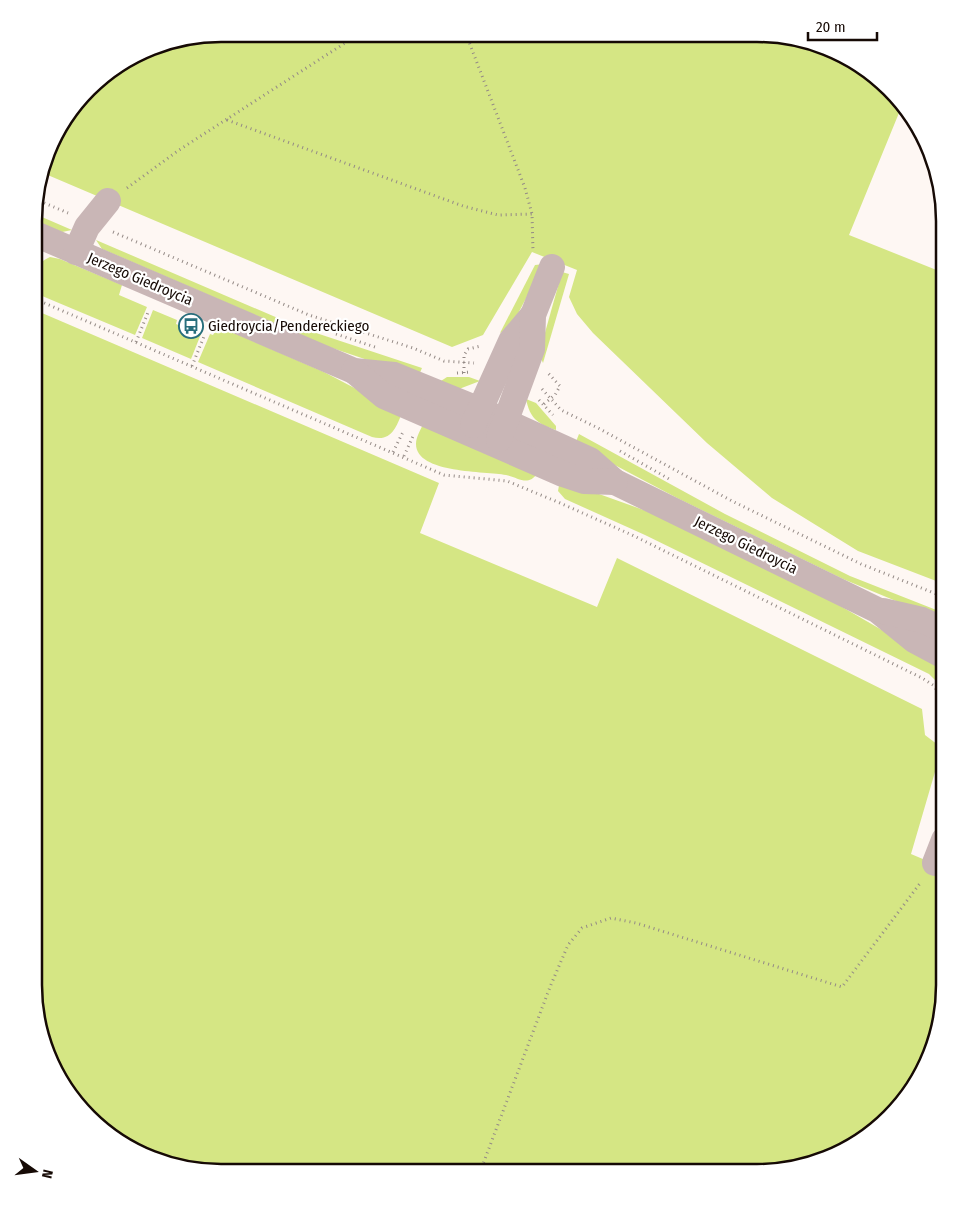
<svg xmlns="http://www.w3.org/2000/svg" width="978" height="1206" viewBox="0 0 978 1206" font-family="'Fira Sans Condensed',sans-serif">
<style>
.green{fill:#d5e684}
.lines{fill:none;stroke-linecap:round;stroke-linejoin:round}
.path{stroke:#948a86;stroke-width:3;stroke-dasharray:1 4;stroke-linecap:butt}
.minor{stroke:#c9b6b6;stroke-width:26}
.labels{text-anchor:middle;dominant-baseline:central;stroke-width:4.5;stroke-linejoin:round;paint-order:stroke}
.street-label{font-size:15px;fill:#160a05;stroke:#fff}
.poi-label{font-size:15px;fill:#160a05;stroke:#fff;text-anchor:start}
.rim{fill:none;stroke:#160a05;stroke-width:2.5}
</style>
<rect width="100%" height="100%" fill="#fef7f3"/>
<g class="green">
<path d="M221 34 782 35 861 65 901 108 849 235 944 273V584L858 551 772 498 707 443 593 333 577 314 569 297 577 270 532 252 483 335 452 347 43 173 59 128 98 80 161 44Z"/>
<path d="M35 214 72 230 62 232 35 222Z"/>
<path d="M96 240 301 328 422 368 418 377 329 347 102 249Z"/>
<path d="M50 257 60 259 122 285 119 295 147 307 135 335 35 293C35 277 33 264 50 257Z"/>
<path d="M544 264 511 327 500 333 535 265Z"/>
<path d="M562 272 569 274 543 363 539 354Z"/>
<path d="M35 310 439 483 420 533 597 607 617 558 922 709 925 735 942 748 911 854 944 868V997L934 1045 913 1089 850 1147 769 1172H209L161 1162 117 1141 59 1078 40 1033 34 985Z"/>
<path d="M153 310 177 320 176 324 201 334 191 359 142 338Z"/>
<path d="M218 326 324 372 402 413C396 428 391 442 372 437L198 362 210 334 213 335Z"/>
<path d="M447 377H469L480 381 459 389 441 381Z"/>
<path d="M526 399 536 403 556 426V430C538 424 530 419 526 399Z"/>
<path d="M424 422 537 474C527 487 518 477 506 475 486 471 416 474 416 444 416 437 421 429 424 422Z"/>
<path d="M579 434 725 514 850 576 944 613V621L843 579 679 499 575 444Z"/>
<path d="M560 480 652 513 837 604 944 666V689L929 674 645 535 565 499 558 491Z"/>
</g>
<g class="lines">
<g class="path">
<path d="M466 34 525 188 532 214 533 252"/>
<path d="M227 120 463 206 498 215 532 214"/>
<path d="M127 188 179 150 359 34"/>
<path d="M35 199 68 213"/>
<path d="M113 232 309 315 413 348 444 361 474 363"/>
<path d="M35 299 444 475 507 481 560 503 632 535 922 678 933 685 944 700"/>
<path d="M336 334 375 347"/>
<path d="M136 342 149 310"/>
<path d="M192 366 205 334"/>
<path d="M457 373 471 372"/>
<path d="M464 373V355L468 349 481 346"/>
<path d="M542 389 561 410 598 428 732 501 861 564 944 597"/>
<path d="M539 400 553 415"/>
<path d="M544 404 555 395 560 386 548 373"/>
<path d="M620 451 671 480"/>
<path d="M393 452 404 430"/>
<path d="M404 456 414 434"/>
<path d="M942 699 940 725 944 736"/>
<path d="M480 1172 550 987 568 945 582 928 611 918 636 923 842 987 921 882"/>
</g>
<g class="minor">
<path d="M35 234 354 371 394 375 480 410 590 460 615 482 877 610 914 640 944 656"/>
<path d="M76 252 87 227 108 201"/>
<path d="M354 371 384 396 563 474 584 481 615 482"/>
<path d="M473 425 511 341 533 315"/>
<path d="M499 439 532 349 533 315 552 267"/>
<path d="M883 611 922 620 944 630"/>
<path d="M935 863 944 840"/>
</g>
</g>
<defs>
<symbol id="bus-ring" viewBox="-11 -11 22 22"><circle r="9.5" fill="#fff" stroke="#286e7c" stroke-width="1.5"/><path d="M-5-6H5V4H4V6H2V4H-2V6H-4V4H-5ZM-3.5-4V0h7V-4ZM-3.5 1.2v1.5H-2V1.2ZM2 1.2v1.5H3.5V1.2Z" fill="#286e7c"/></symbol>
</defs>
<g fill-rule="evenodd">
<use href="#bus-ring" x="177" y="312" width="28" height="28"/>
</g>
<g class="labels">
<g class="street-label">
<text transform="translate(140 279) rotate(23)">Jerzego Giedroycia</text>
<text transform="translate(746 545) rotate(26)">Jerzego Giedroycia</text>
</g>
<g class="poi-label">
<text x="208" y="326">Giedroycia/Pendereckiego</text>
</g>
</g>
<path d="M0 0H978V1206H0ZM221 42H757A179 179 0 0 1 936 221V985A179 179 0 0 1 757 1164H221A179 179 0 0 1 42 985V221A179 179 0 0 1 221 42Z" fill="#fff" fill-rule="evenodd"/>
<path class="rim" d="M221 42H757A179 179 0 0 1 936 221V985A179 179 0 0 1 757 1164H221A179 179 0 0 1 42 985V221A179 179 0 0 1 221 42Z"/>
<g transform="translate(35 1171) rotate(104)" stroke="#ffffff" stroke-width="4" paint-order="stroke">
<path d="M0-4L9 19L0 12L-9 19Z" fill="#160a05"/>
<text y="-8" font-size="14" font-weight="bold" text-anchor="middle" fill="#160a05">N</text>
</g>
<path d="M808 32v8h69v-8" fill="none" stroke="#160a05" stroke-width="2.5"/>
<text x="816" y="32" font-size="15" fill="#160a05" stroke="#ffffff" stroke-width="4" paint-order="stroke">20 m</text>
</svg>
